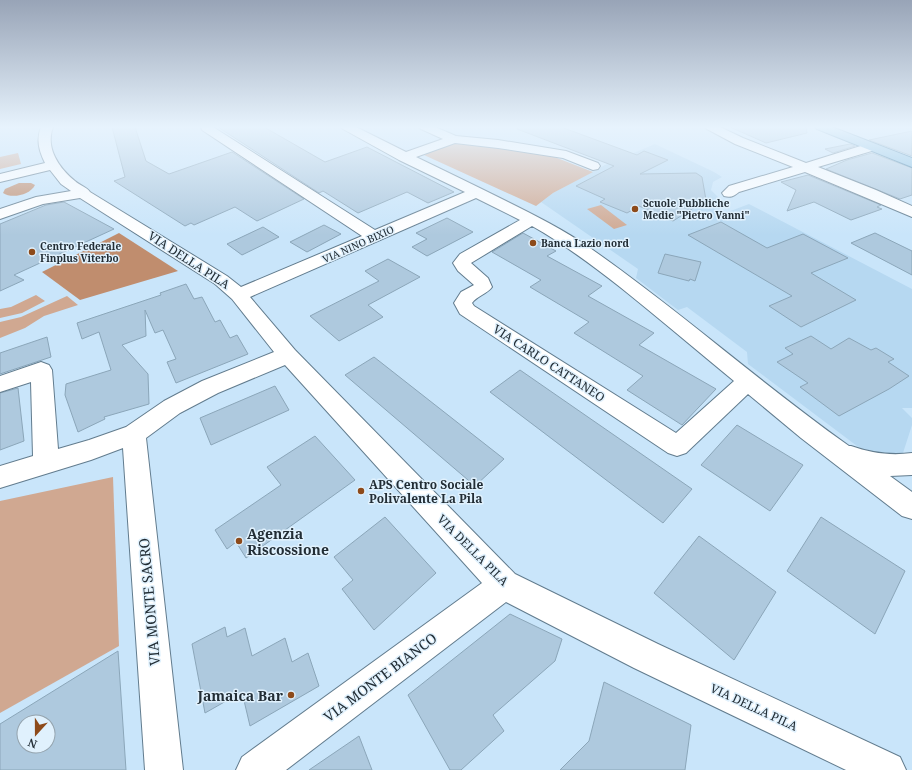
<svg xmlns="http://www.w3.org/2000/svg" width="912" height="770" viewBox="0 0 912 770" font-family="'Noto Serif',serif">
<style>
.built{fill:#b6d8f1}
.green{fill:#d0a891}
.water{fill:#c08d6e}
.building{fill:#aec9de;stroke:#8ba6b9;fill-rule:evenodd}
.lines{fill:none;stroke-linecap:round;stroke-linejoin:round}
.minor-casing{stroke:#627c8e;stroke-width:2}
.major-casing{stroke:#2e6e96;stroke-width:2}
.minor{fill:#fff;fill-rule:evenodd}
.major{fill:#85bddf;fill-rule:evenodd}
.poi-dot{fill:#8d4a1a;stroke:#e0f1fd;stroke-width:1.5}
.labels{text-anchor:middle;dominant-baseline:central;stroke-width:3;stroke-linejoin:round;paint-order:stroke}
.far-poi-label{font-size:10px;font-weight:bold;fill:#222d35;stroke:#e0f1fd;text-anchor:start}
.far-street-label{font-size:10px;fill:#222d35;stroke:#e0f1fd}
.street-label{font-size:12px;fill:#222d35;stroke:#e0f1fd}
.poi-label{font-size:12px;font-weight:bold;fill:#222d35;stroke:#e0f1fd;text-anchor:start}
.near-poi-label{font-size:14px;font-weight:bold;fill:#222d35;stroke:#e0f1fd;text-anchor:start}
.near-street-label{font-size:14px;fill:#222d35;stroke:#e0f1fd}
</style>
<rect width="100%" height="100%" fill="#c9e5fa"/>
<path class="built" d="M655 144 714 172 722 177 713 182 711 190 718 197 720 215 749 204 912 289V408H902L912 418V425L903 453 892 457 876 455 857 446 748 364 747 352 687 307 678 310 636 278 638 269 541 202 553 193 605 165Z"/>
<g class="green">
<path d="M454 142 552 156 593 172 553 193 536 206 424 155Z"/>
<path d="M18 153 21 164 0 169V157Z"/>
<path d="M601 205 627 225 614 229 587 209Z"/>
<path d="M36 295 45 301 22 313 0 318V309L11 307Z"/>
<path d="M67 296 78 305 44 316 25 328 0 338V322L21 317Z"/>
<path d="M113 477 119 646 0 713V501Z"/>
</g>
<g class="water">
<path d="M19 183H31L35 185C30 195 12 199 3 193L5 189Z"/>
<path d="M119 233 178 271 80 300 42 272Z"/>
</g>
<g class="building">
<path d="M112 127H135L146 161 169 174 232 152 304 199 257 221 235 207 194 225 191 223 185 226 114 181 125 177Z"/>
<path d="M218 127H264L325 162 367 147 454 192 428 203 407 192 358 213 323 191 319 193Z"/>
<path d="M517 127H561L637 155 644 151 668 160 640 174 696 173 702 177 706 200 673 221 639 206 627 213 600 202 605 199 576 186 614 166 517 129Z"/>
<path d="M730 127H806L807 133 766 143Z"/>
<path d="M912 131V156L869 140Z"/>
<path d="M850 144 855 146 833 153 825 149Z"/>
<path d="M872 153 912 168V195L900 199 826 169 847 160Z"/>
<path d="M808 175 881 205 877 207 882 209 851 220 814 202 787 211 796 190 781 182Z"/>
<path d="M64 202 114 229 14 275 24 280 0 291V224L46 205Z"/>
<path d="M447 218 473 232 427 256 412 247 427 239 416 233Z"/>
<path d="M721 222 767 248 803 234 848 258 811 273 856 300 801 327 769 306 792 296 688 235Z"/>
<path d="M324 225 341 234 307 252 290 242Z"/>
<path d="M263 227 279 237 242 255 227 244Z"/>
<path d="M523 233 556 251 547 256 602 286 588 296 654 333 639 345 716 389 682 425 627 390 643 376 574 333 589 322 530 287 541 280 492 252Z"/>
<path d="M875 233 912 251V275L851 243Z"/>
<path d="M665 254 701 262 695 281 690 279 689 281 658 273Z"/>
<path d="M388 259 420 277 368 305 383 317 339 341 310 316 379 281 365 271Z"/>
<path d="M186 284 194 299 202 297 215 322 220 320 230 338 237 335 248 354 176 383 167 362 176 359 163 330 155 333 145 310 146 336 122 345 148 374 149 404 104 417 105 419 78 432 65 395 66 384 111 370 99 332 82 339 77 323 161 295 160 293Z"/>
<path d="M811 336 831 349 849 338 871 350 876 348 894 359 888 362 909 376 889 389 839 416 800 387 808 383 777 362 793 354 785 348Z"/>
<path d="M47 337 51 357 0 374V353Z"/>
<path d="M374 357 504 459 475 486 345 375Z"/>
<path d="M520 370 692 489 663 523 490 392Z"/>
<path d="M275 386 289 410 211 445 200 418Z"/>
<path d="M18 388 24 441 0 450V393Z"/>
<path d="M737 425 803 465 770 511 701 465Z"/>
<path d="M315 436 355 480 246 558 236 542 227 549 215 530 281 485 267 467Z"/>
<path d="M385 517 436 573 374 630 342 589 353 580 334 557Z"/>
<path d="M821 517 905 571 875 634 787 571Z"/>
<path d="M699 536 776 592 734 660 654 593Z"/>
<path d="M510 614 562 639 555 661 493 715 504 731 461 770H450L408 695Z"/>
<path d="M225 627 227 637 245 628 252 656 285 638 292 662 308 653 319 686 250 726 242 692 205 713 192 644Z"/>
<path d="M118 651 126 770H0V724ZM24 722H48V746H24Z"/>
<path d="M604 682 691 725 685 770H560L589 741Z"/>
<path d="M359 736 372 770H309Z"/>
</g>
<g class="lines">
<defs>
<g id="minor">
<path d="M41 127H53C45 148 59 168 75 181 79 185 87 187 90 192L227 276 241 287 362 236 202 130 201 127H213L375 230 465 192 399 160 343 129 341 127H356L406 152 443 139 421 129 419 127H435L456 136 498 140 566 151 598 163 600 166 598 169 593 170 563 158 498 148 455 143 416 157C447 172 478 187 508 202 536 216 564 230 590 248 679 310 760 383 849 446H851C871 453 890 456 912 453V475L890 476 912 492V519L902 516 801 438 748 394 686 453 677 456 668 453 460 314 454 303 461 292 474 285 458 271 453 263 460 254 520 220 476 198 250 297 295 350 515 574 658 644 900 757 906 770H846L634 668 506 602 286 770H236L242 757 482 583 285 365 218 393 180 413 146 438 183 770H145L123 448 91 460 0 488V466L33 456 31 382 0 392V376L41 362 49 365 52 370 58 449 89 440 126 427 164 401 202 381 274 352 232 299 215 284 80 198 43 204 0 219V209L36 197 71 191 61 184 50 170 0 182V174L45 163C39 151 36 140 41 127ZM532 226C564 244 592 265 620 287 659 318 696 350 734 381L676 433 474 306 472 303C477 296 487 294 492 287L488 278 471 263Z"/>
<path d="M705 127H720L743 138 806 163 867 144H875L877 147 875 150 818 167 876 190 912 206V217L805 172 739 192C734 196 731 198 724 196L722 193 729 186 793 167 735 144 707 129Z"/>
</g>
<path id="major" d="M815 127H832L912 158V167L817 129Z"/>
</defs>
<use href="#minor" class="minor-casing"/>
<use href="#major" class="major-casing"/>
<use href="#minor" class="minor"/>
<use href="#major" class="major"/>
</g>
<linearGradient id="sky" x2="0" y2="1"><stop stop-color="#98a4b7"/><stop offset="0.54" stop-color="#e7f3fd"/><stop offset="1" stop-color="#e7f3fd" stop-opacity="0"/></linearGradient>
<rect width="912" height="235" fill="url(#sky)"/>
<g class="poi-dot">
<circle cx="635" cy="209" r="4"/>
<circle cx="533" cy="243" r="4"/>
<circle cx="32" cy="252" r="4"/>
<circle cx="361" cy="491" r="4"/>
<circle cx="239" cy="541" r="4"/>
<circle cx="291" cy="695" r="4"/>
</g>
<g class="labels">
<g class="far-poi-label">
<text x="643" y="203">Scuole Pubbliche<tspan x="643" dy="12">Medie "Pietro Vanni"</tspan></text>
<text x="541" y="243">Banca Lazio nord</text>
<text x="40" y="246">Centro Federale<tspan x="40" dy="12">Finplus Viterbo</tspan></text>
</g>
<g class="far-street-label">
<text transform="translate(358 244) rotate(-24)">VIA NINO BIXIO</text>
</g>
<g class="street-label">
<text transform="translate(189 260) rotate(33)">VIA DELLA PILA</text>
<text transform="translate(549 363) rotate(33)">VIA CARLO CATTANEO</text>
<text transform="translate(473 550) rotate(45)">VIA DELLA PILA</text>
<text transform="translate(754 707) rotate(25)">VIA DELLA PILA</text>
</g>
<g class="poi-label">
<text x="369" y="484">APS Centro Sociale<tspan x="369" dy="14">Polivalente La Pila</tspan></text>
</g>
<g class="near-poi-label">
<text x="247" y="533">Agenzia<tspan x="247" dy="16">Riscossione</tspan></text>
<text x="283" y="695" text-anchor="end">Jamaica Bar</text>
</g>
<g class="near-street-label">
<text transform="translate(149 602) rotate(-95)">VIA MONTE SACRO</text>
<text transform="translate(380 677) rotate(-37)">VIA MONTE BIANCO</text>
</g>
</g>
<g transform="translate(36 734) rotate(201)"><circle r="19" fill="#e0f1fd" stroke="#94a3ad"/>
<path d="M0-3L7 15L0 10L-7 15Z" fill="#8d4a1a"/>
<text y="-6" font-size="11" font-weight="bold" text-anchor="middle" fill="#222d35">N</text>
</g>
</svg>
